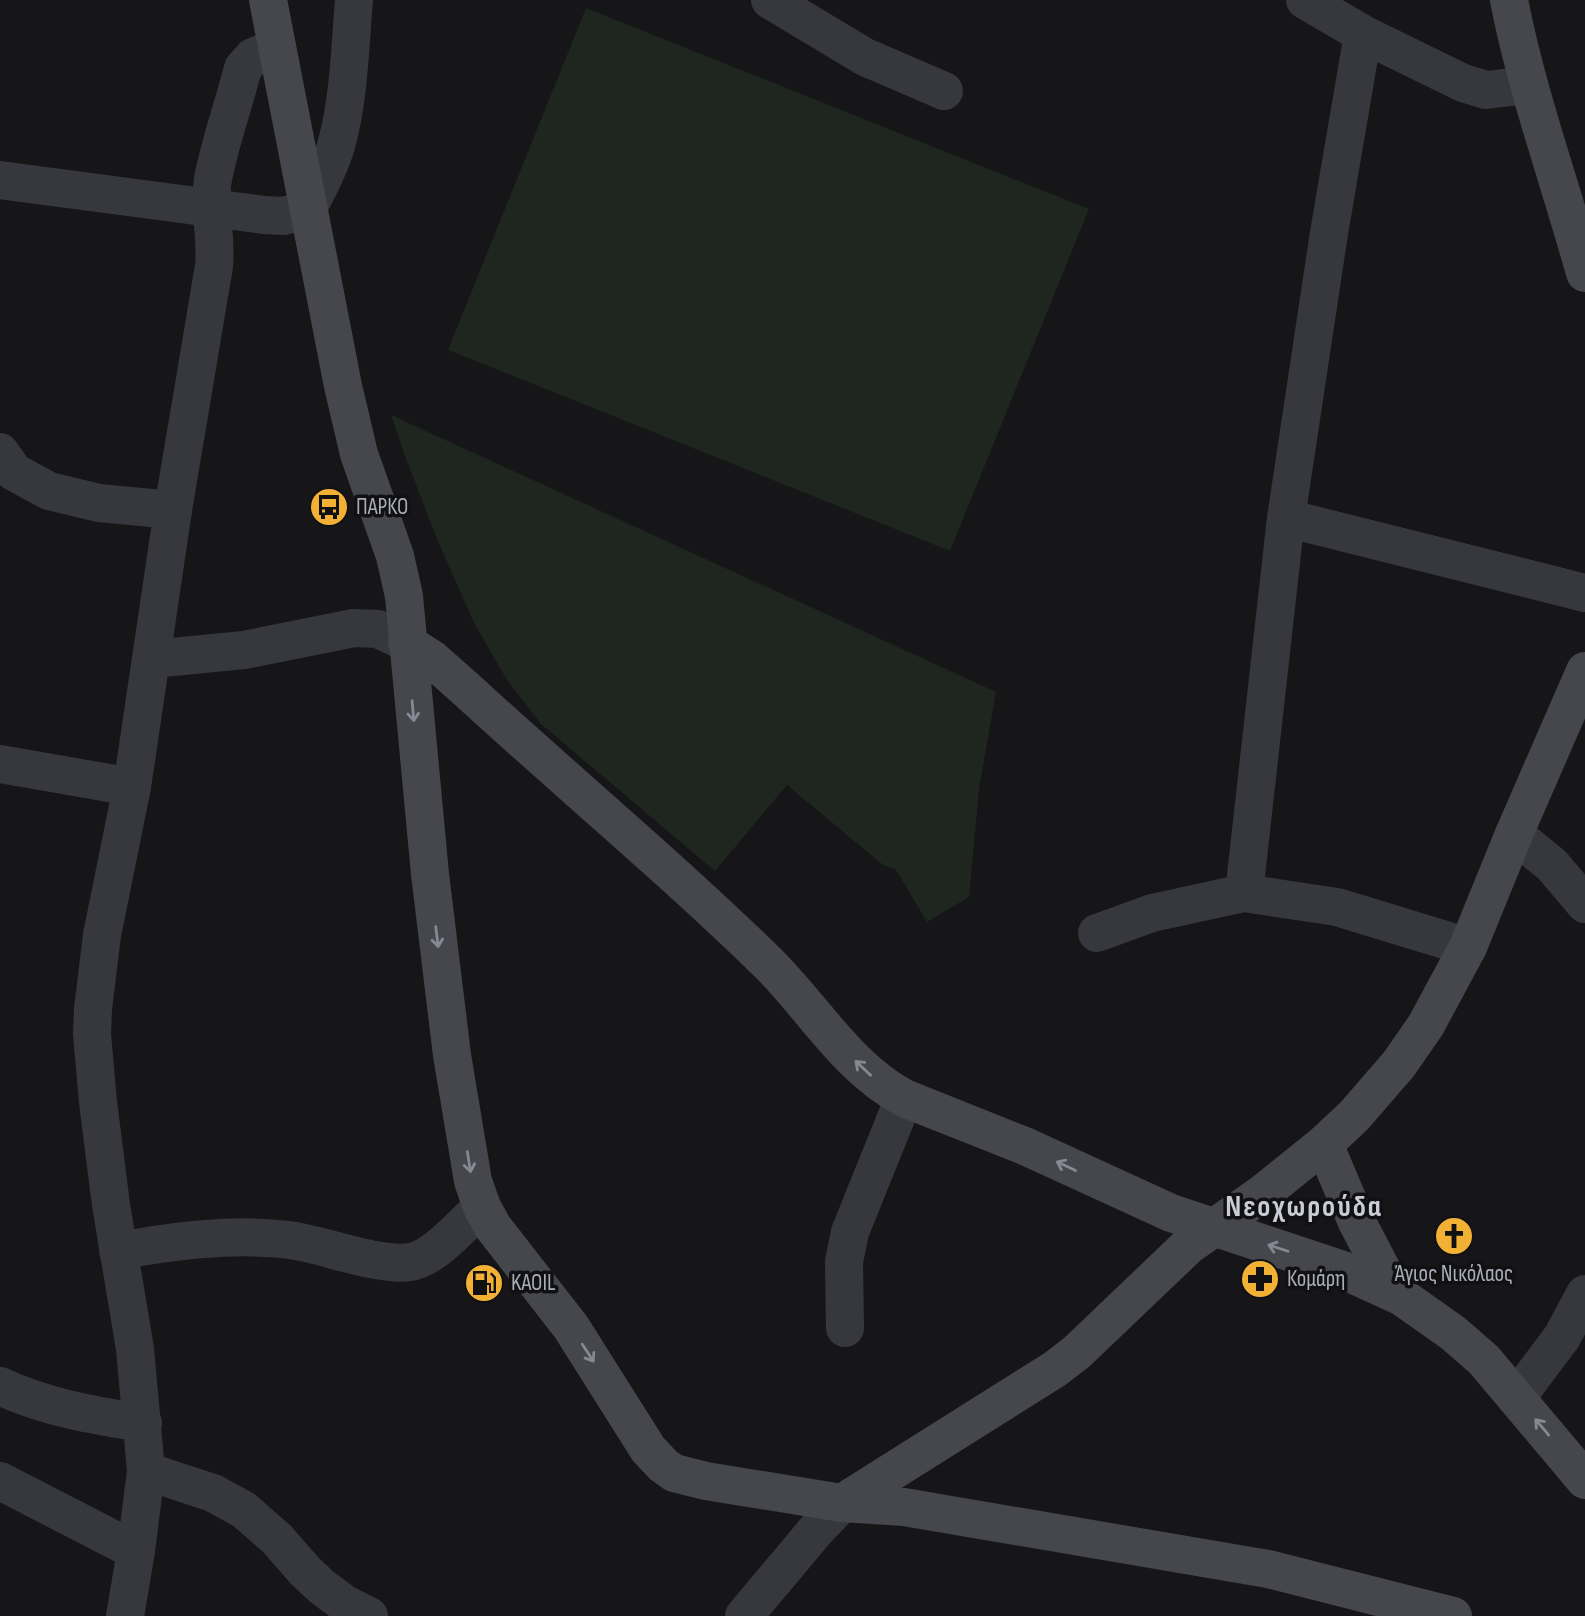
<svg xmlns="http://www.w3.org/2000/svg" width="1585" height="1616" viewBox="0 0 1585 1616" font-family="'Sofia Sans Condensed',sans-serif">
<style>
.green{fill:#1e261f}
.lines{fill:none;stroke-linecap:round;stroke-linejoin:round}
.street{stroke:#37383d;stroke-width:38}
.secondary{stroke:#45474d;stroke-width:38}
.oneway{stroke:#858993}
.labels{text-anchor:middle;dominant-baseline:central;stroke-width:7;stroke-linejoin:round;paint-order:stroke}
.poi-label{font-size:23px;fill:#a8adb8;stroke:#111113;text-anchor:start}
.district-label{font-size:30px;font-weight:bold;letter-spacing:2px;fill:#c9ccd4;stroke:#111113}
</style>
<rect width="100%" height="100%" fill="#161618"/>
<g class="green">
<path d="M586 8 1089 209 950 551 448 350Z"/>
<path d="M391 415 996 692 979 789 969 897 927 922 896 870 883 865 787 785 715 871 541 724 507 680 475 625 437 539 405 456Z"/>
</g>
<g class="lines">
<g class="street">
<path d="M770 0 865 57 944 91"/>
<path d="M1305 0 1363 34 1463 83 1486 90 1528 85"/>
<path d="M1363 34 1329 233 1286 518 1244 893 1337 907 1468 947"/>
<path d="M0 180 264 215 283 216 307 210C318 189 329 168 336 146 349 99 350 48 354 0"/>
<path d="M0 452 14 472 49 491 99 503 173 510"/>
<path d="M1286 518 1585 593"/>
<path d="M152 659 244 650 354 628 378 629 407 643"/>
<path d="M0 764 132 787"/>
<path d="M1514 834 1552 865 1585 904"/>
<path d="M1097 933 1152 913 1244 893"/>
<path d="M118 1251C174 1241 232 1233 289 1240 322 1244 379 1267 410 1262 434 1259 464 1223 482 1207"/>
<path d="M845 1328 844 1262 850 1232 904 1098"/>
<path d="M0 1386C44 1407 96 1416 143 1423"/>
<path d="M1517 1397 1562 1337 1585 1294"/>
<path d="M146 1471 213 1493 244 1510 277 1539 305 1571 322 1587 345 1604 369 1616"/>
<path d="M0 1481 136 1551"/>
<path d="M125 1616 136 1551 146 1471 135 1349 111 1205 98 1102 92 1034 93 1009 102 935 132 787 173 510 214 266C217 237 208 208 213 179 220 142 234 104 243 68L253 57 277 47"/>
<path d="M744 1616 817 1529 842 1503"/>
</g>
<g class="secondary">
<path d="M268 0 343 386 359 454 395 556 404 596 430 874 452 1055 473 1181 482 1207 493 1227 571 1327 648 1449 663 1465 674 1473 706 1481 842 1503 904 1507 1268 1569 1453 1616"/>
<path d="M1509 0C1527 93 1560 182 1585 273"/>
<path d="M407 643 432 659 467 690C567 782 672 869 769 964 814 1009 847 1067 904 1098L1027 1147 1171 1213 1343 1270 1402 1297 1453 1333 1484 1360 1585 1480"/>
<path d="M1324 1144 1357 1222 1394 1293"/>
<path d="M842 1503 1055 1369 1077 1352 1188 1246 1263 1193 1324 1144 1354 1116 1399 1064 1426 1025 1468 947 1514 834 1585 671"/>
</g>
</g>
<defs><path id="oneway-shaft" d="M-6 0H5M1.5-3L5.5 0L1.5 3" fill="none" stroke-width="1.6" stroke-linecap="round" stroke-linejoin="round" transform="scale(1.75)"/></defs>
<g class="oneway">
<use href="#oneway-shaft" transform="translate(413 711) rotate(85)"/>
<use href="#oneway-shaft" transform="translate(437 937) rotate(83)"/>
<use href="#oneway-shaft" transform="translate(863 1068) rotate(-137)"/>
<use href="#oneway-shaft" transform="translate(469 1162) rotate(81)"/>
<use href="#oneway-shaft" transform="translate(1066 1166) rotate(-155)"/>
<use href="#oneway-shaft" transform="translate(1278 1248) rotate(-162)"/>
<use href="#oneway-shaft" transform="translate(588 1353) rotate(57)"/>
<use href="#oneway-shaft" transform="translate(1542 1427) rotate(-130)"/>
</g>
<defs>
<symbol id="bus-disc" viewBox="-11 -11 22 22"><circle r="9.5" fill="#f2b134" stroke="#111113"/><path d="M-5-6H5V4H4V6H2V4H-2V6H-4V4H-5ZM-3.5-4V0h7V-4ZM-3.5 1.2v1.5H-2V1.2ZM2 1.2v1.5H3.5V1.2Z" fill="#111"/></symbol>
<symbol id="church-disc" viewBox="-11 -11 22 22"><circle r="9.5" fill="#f2b134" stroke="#111113"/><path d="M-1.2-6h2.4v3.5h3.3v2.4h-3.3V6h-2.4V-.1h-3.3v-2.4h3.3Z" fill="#111"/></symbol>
<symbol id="pharmacy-disc" viewBox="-11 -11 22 22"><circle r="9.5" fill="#f2b134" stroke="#111113"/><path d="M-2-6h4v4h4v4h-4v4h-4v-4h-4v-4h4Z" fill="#111"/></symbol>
<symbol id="fuel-disc" viewBox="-11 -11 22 22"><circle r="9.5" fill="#f2b134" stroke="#111113"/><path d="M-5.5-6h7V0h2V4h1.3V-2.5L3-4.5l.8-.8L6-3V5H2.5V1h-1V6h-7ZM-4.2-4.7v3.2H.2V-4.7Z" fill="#111"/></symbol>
</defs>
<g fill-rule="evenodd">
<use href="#bus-disc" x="307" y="485" width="44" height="44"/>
<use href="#church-disc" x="1432" y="1214" width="44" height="44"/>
<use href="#pharmacy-disc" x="1238" y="1257" width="44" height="44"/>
<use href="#fuel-disc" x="462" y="1261" width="44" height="44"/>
</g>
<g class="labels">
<g class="poi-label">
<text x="356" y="507">ΠΑΡΚΟ</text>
<text x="1454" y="1274" text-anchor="middle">Άγιος Νικόλαος</text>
<text x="1287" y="1279">Κομάρη</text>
<text x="511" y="1283">KAOIL</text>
</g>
<g class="district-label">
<text x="1304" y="1207">Νεοχωρούδα</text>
</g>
</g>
</svg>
